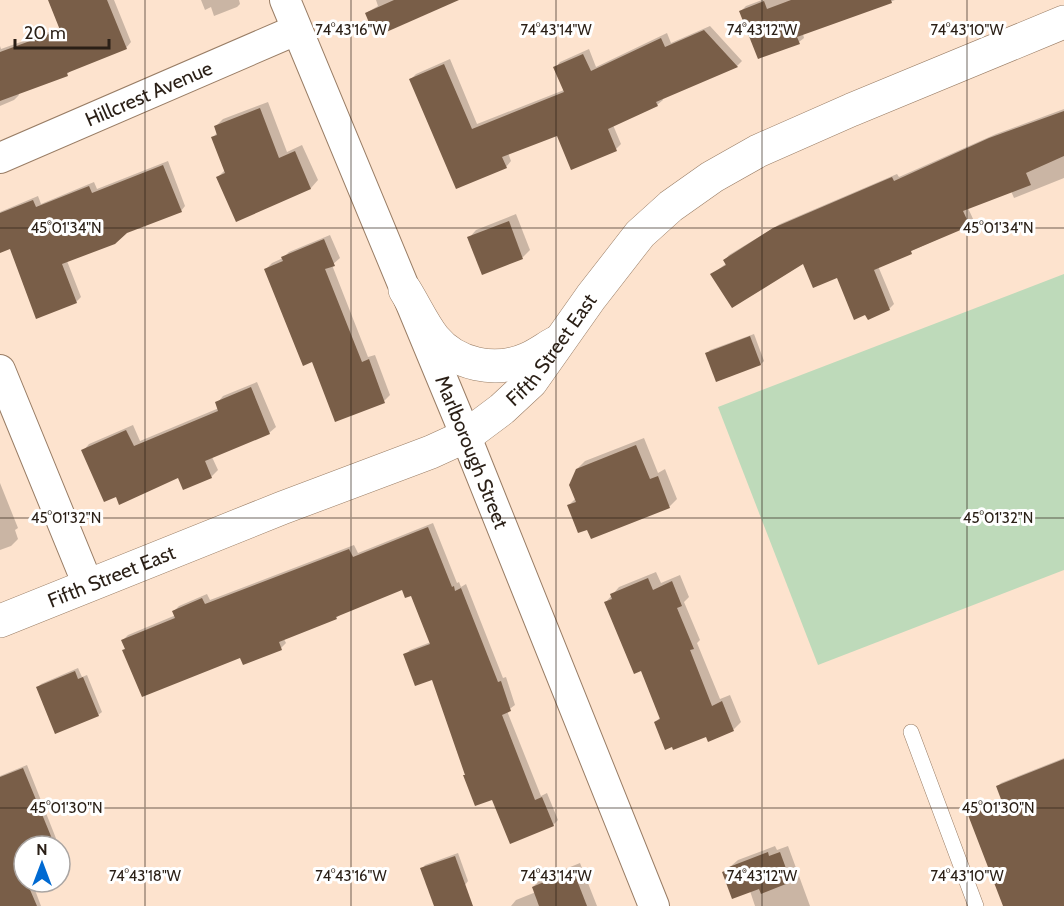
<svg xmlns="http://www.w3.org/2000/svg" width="1064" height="906" viewBox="0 0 1064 906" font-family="Cabin,sans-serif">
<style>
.green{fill:#bedaba}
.shadow{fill:#0003}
.building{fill:#795e48}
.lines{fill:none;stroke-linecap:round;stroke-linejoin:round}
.lane-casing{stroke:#997d65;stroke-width:16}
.street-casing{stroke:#997d65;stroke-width:32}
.secondary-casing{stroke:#997d65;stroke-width:34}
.lane{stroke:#fff;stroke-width:15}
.street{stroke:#fff;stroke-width:30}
.secondary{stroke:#fff;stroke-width:33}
.ticks{fill:none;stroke:#2a1f16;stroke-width:1.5;stroke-opacity:0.45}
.labels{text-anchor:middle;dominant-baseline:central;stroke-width:6;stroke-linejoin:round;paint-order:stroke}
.street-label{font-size:20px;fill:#2a1f16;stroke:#fff}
.ticks-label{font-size:15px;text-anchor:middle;fill:#2a1f16;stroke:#fff;stroke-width:6;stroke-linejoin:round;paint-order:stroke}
</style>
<rect width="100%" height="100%" fill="#fde3ce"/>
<path class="green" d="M1064 274V570L818 665 718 407Z"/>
<g class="shadow">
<path d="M54 0H114L131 42 126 48 73 69 67 74 18 92 19 95 14 100 0 106V46L1 49 60 28Z"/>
<path d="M201 0H239L240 4 237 7 214 16 211 7 205 10Z"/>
<path d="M376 0H427L366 13 378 6Z"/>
<path d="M762 0H895L803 34 804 38 799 42 741 11 746 6Z"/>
<path d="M710 26 742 61 737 66 662 98 663 100 657 105 613 125 621 144 616 149 558 134 508 153 511 161 506 167 411 79 416 74 450 59 477 124 564 90 555 68 560 62 589 49 596 67 667 33 671 43Z"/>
<path d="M268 102 287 152 302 145 318 180 311 188 236 220 217 178 225 170 213 137 218 132 215 127 223 119Z"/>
<path d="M1064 109V178L1014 198 1011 191 968 208 974 221 969 225 878 266 894 304 889 309 838 276 804 262 712 274 727 263 725 260 729 255 780 224 897 174 899 177 996 134Z"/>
<path d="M168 161 185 206 181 211 126 231 67 261 81 297 76 302 11 247 0 250V212L38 196 41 204 94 182 97 189Z"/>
<path d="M516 214 530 250 523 257 483 273 469 238 476 230Z"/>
<path d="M330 235 340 258 332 265 368 357 375 355 390 395 384 401 312 360 266 269 272 263 283 258 289 252Z"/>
<path d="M754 334 764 361 761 364 717 381 707 354 710 350Z"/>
<path d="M257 382 276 427 269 433 212 457 218 470 211 477 179 476 83 451 89 444 133 425 140 441 219 408 217 403 223 396Z"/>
<path d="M644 438 658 473 665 469 677 499 670 506 591 537 588 528 569 505 576 498 577 469 585 461Z"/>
<path d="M0 483 18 528 15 530 18 539 11 546 0 550Z"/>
<path d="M433 523 457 583 459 582 461 587 466 584 503 678 506 677 515 705 507 711 541 796 547 793 558 820 553 825 493 798 466 774 433 678 405 655 410 650 431 642 412 594 403 588 341 614 336 618 284 639 286 643 281 648 241 656 126 648 123 640 128 635 176 615 174 611 179 606 207 594 210 600 354 545 358 553Z"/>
<path d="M656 572 661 583 680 575 689 597 684 602 700 640 697 643 720 699 730 695 741 722 734 729 709 740 706 735 655 722 661 717 641 669 606 602 619 587Z"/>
<path d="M78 668 82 677 87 675 102 712 98 715 38 687 41 684Z"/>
<path d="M1064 758V906H1005L970 815 974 812 1003 800 998 786 1001 783Z"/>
<path d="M27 765 59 846H24V882H32L41 906H0V776Z"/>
<path d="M775 846 777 850 788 846 810 906H755L750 891 724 872 738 860Z"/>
<path d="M458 853 468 881 465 885 422 869 425 865Z"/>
<path d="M580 863 597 906H511L516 900 536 892 533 887 541 879Z"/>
</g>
<g class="building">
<path d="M48 0H107L127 49 67 73 68 76 0 101V52L60 30Z"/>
<path d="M394 0H459L375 37 365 13Z"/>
<path d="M791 0H891L892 3 797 37 800 44 758 59 739 11 764 1 767 9Z"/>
<path d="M704 30 738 67 656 102 658 106 608 129 617 151 571 170 557 136 502 157 507 168 456 189 409 79 444 64 472 129 564 92 553 67 583 54 591 71 661 38 665 47Z"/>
<path d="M260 108 279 158 295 151 311 189 236 222 216 177 225 173 211 137 217 135 214 126Z"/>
<path d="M1064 111V156L1026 173 1031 185 963 211 970 226 911 251 912 254 874 270 890 310 868 320 865 315 854 320 837 278 813 288 803 264 732 308 710 274 726 265 723 260 773 228 892 177 894 181 989 138Z"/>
<path d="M163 165 182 212 127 233 115 244 62 264 77 303 36 319 10 249 0 253V213L33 200 36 207 89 186 92 193Z"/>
<path d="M509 221 523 259 482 275 467 237Z"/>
<path d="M324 239 335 266 325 269 362 362 369 359 385 403 335 422 312 362 303 366 264 269 283 261 281 257Z"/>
<path d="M750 336 761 365 716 382 705 353Z"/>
<path d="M251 387 270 434 205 461 212 478 183 490 178 478 119 505 116 497 104 502 81 450 126 430 134 446 218 411 215 402Z"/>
<path d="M636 445 650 479 658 476 670 508 591 539 587 530 578 533 567 505 576 502 569 485 576 469Z"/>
<path d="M428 527 452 587 454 586 455 591 461 588 498 682 501 681 511 711 502 715 535 800 542 797 554 826 510 844 492 800 475 806 463 775H465L432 680 415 686 403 654 430 644 411 596 405 598 402 590 336 617 337 619 279 642 282 650 243 665 240 658 142 697 122 650 125 649 121 640 175 618 172 611 202 598 205 604 349 549 353 557Z"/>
<path d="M648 578 653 590 672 581 682 606 677 608 694 649 690 650 712 706 722 701 734 731 708 742 706 737 673 750 672 747 665 750 654 722 660 719 641 671 634 674 604 602 612 599 610 594Z"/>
<path d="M75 671 78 679 83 677 99 716 55 734 36 687Z"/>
<path d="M1064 759V906H1003L968 815 1002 802 996 786Z"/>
<path d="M23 768 55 846H24V882H35L28 885 37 906H0V777Z"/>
<path d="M768 852 769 856 780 852 791 882 761 894 759 889 732 899 722 872 730 869 729 867Z"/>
<path d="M455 856 473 906H434L420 868Z"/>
<path d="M573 870 587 906H539L532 887Z"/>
</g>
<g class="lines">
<defs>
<path id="lane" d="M911 732 976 906"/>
<g id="street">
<path id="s1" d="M285 0 458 417 654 906"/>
<path id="s2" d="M0 158 296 30"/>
<path d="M0 370 88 585"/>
</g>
<g id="secondary">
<path d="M405 290C415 306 423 324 434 338 456 365 495 373 527 359 537 355 546 348 555 343"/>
<path id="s3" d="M0 621 282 508 431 452 466 436 502 409 531 382 591 297 640 234 671 206 712 177 758 151 851 110 1064 22"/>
</g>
</defs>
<use href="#lane" class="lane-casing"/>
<use href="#street" class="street-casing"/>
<use href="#secondary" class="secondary-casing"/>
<use href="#lane" class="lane"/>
<use href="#street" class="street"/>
<use href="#secondary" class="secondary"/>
</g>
<path class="ticks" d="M145 0V906M351 0V906M556 0V906M762 0V906M967 0V906M0 228H1064M0 518H1064M0 808H1064"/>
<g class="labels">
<g class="street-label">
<text stroke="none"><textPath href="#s2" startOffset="162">Hillcrest Avenue</textPath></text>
<text stroke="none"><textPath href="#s3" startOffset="624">Fifth Street East</textPath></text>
<text stroke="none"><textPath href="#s1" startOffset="489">Marlborough Street</textPath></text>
<text stroke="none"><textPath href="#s3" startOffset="120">Fifth Street East</textPath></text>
</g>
</g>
<g class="ticks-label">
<text x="351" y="35">74°43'16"W</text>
<text x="556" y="35">74°43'14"W</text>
<text x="762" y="35">74°43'12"W</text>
<text x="967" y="35">74°43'10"W</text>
<text x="66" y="233">45°01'34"N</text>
<text x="998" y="233">45°01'34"N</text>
<text x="66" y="523">45°01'32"N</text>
<text x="998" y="523">45°01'32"N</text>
<text x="66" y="813">45°01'30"N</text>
<text x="998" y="813">45°01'30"N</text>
<text x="145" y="881">74°43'18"W</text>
<text x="351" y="881">74°43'16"W</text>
<text x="556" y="881">74°43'14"W</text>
<text x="762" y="881">74°43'12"W</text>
<text x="967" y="881">74°43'10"W</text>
</g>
<g transform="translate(42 864)"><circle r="28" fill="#ffffff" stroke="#aaa5a2" stroke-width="1.5"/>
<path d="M0-4.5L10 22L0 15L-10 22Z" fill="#006ad2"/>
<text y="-9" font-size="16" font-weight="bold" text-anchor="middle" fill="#2a1f16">N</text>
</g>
<path d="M15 39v9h94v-9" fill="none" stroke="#2a1f16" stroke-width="3"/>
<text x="24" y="39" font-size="18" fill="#2a1f16" stroke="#ffffff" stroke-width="4.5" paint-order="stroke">20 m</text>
</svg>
